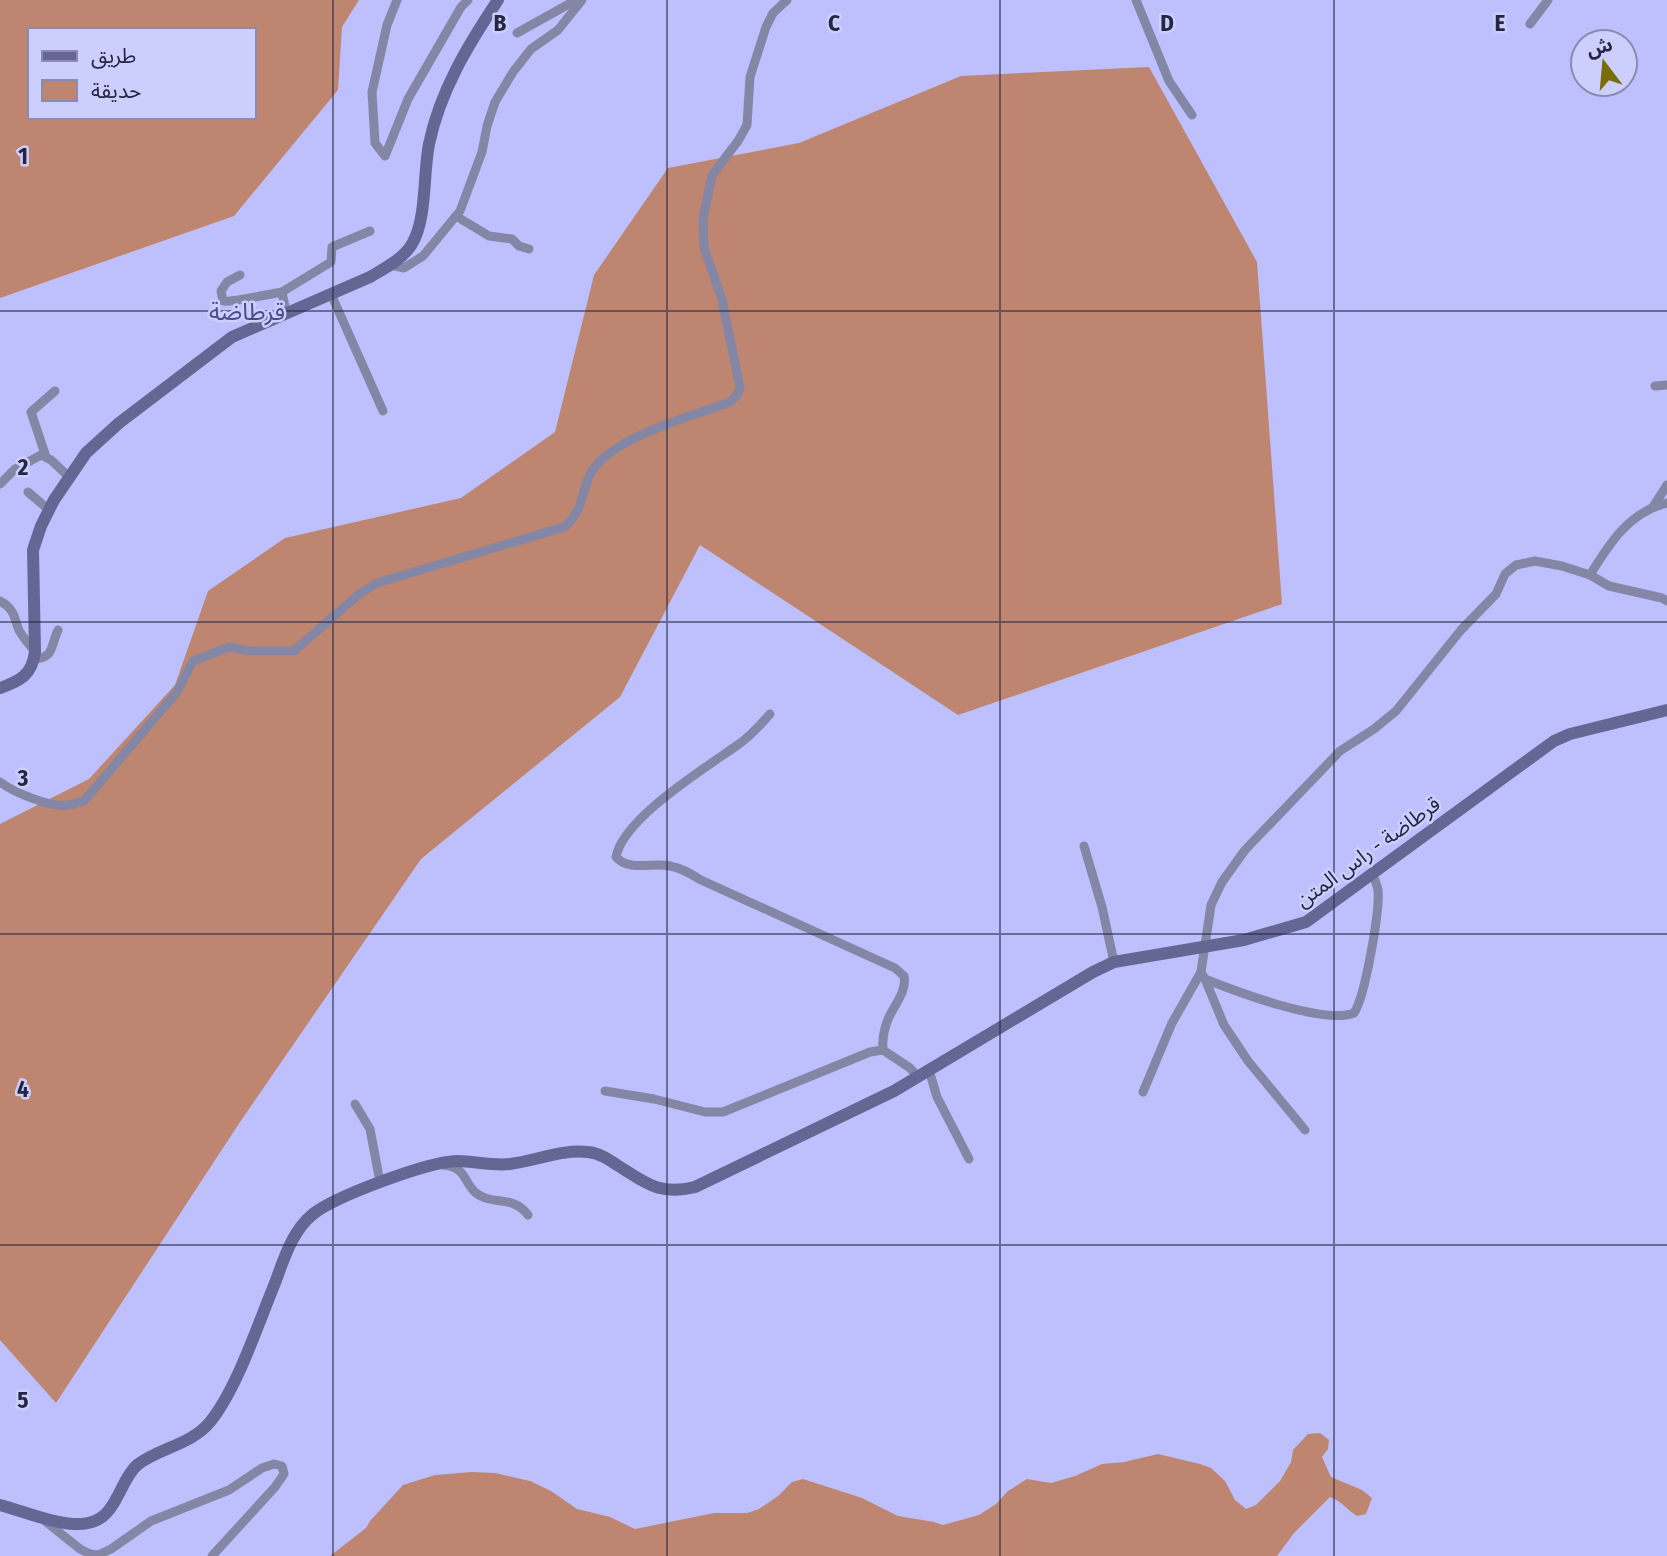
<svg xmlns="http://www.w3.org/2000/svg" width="1667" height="1556" viewBox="0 0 1667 1556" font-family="'Fira Sans Condensed','Noto Sans Arabic',sans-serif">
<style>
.green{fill:#be8670;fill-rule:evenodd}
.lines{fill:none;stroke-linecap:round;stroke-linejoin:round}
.minor{stroke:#8486a5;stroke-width:9}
.secondary{stroke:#646694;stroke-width:12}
.grid{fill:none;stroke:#252642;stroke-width:2;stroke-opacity:0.55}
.labels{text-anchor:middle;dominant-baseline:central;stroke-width:5;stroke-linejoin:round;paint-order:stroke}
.street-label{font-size:21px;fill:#252642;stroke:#cccffc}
.quarter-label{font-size:24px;fill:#4a498a;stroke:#cccffc}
.grid-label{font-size:23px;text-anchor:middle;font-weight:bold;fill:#252642;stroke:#cccffc;stroke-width:5;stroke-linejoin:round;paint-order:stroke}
</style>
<rect width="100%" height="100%" fill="#bdc0fc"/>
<g class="green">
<path d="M0 0H359L342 27 338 90 234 216 0 298ZM30 30H254V117H30Z"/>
<path d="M1149 67 1257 262 1282 604 958 715 700 545 620 697 421 859 240 1122 56 1403 0 1340V824L89 779 175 685 208 591 285 538 461 498 555 432 594 275 668 168 799 143 961 76Z"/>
<path d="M1320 1433 1329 1440 1328 1449 1322 1457 1331 1477 1362 1490 1372 1498 1366 1514 1357 1516C1346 1509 1342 1501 1330 1497L1294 1533 1277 1556H330L366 1528 370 1521 403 1485 435 1475 472 1472 495 1473 530 1481 551 1491 577 1509 610 1517 635 1529 714 1513H747L759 1509 778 1496 792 1482 803 1479 862 1498 898 1516 934 1522 943 1525 979 1515 996 1504 1008 1491 1027 1479 1051 1483 1075 1476 1102 1464 1124 1462 1158 1454 1200 1464 1211 1468 1225 1481 1235 1500 1246 1509 1256 1505 1280 1481 1291 1462 1293 1450 1308 1434Z"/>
</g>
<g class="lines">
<g class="minor">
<path d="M397 0 387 25 372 92 375 143 385 156 408 99 461 7 468 0"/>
<path d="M1136 0 1169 81 1192 115"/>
<path d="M1530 24 1548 0"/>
<path d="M517 33 576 0"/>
<path d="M456 216 489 236 512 239 519 246 529 249"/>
<path d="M391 265 404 268 423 256 460 211 482 152 487 126 495 102 513 72 531 49 558 30 582 0"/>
<path d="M240 275 227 282 221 291 223 301C230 303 269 294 282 292L286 312"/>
<path d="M282 292 331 262 332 247 370 231"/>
<path d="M331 294 383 411"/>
<path d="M1655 386 1667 385"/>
<path d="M46 457 31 412 55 391"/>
<path d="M0 484 15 469 41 455 51 460 68 476"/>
<path d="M28 492 49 510"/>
<path d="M1653 507 1667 485"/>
<path d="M1590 575C1609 544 1629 512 1667 503"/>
<path d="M0 601C13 608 14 615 18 628 21 636 30 645 35 652"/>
<path d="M34 659C55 657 50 647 58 630"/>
<path d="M770 714C761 724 751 736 739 744 707 767 623 818 616 857 629 872 653 862 670 866 682 868 691 874 701 880L895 968 904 976C907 991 895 1004 889 1017 884 1028 882 1038 883 1050"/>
<path d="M0 782C13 792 51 808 67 805 73 805 78 802 84 801L177 692 193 661 229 647 250 651H294L359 594 377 583 564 527C586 508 579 494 592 471 613 437 692 416 730 402L738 394 740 387 721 296 704 248 703 219 712 175 738 141 747 125 750 77 766 27 773 13 787 0"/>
<path d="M1084 846 1102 907 1114 962"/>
<path d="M1373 875C1375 880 1377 885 1378 890 1380 911 1365 997 1354 1013 1324 1025 1235 991 1205 979L1201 972 1211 905 1222 882 1245 850 1340 751 1374 729 1396 711 1461 630 1496 594 1505 574 1516 565 1535 561 1562 566 1590 575 1609 586 1662 598 1667 601"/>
<path d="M1205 979 1224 1025 1248 1061 1305 1130"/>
<path d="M929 1070 937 1097 969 1159"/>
<path d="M605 1091 654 1099 705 1112H723L870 1052 883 1050 910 1068 918 1077"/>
<path d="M1143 1092 1172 1023 1201 972"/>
<path d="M355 1104 370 1129 380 1182"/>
<path d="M443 1165C467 1167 463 1182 476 1193 492 1206 512 1194 528 1215"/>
<path d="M45 1521 80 1549 90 1554 98 1555 111 1549 151 1521 229 1490 262 1468 274 1464 282 1466 284 1474 275 1487 212 1556"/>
</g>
<g class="secondary">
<path d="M0 688C20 681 32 675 35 652L33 550 41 526 54 500 86 453 119 423 232 337 370 277C385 268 403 259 412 244 427 219 423 174 429 144 440 91 468 45 498 0"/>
<path d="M0 1505C30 1512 86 1541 109 1510 120 1497 124 1477 137 1465 159 1448 191 1445 210 1422 237 1389 258 1324 275 1283 284 1259 292 1231 313 1214 336 1196 427 1162 457 1161 474 1161 492 1166 510 1164 535 1161 562 1149 588 1152 599 1153 608 1159 617 1165 646 1183 659 1196 695 1187L894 1091 1093 972 1114 962 1244 940 1306 922 1554 741 1570 734 1667 710"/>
</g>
</g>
<path class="grid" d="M333 0V1556M667 0V1556M1000 0V1556M1334 0V1556M0 311H1667M0 622H1667M0 934H1667M0 1245H1667"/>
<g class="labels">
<g class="street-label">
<text transform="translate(1368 852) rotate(-36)">قرطاضة - راس المتن</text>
</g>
<g class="quarter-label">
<text x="247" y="312">قرطاضة</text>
</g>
</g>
<g class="grid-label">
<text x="500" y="31">B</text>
<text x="834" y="31">C</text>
<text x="1167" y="31">D</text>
<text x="1500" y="31">E</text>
<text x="23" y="164">1</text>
<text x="23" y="475">2</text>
<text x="23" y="786">3</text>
<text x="23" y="1097">4</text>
<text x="23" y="1408">5</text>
</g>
<rect x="28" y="28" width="228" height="91" fill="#cccffc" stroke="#898bb2" stroke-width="2"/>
<rect x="42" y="51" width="35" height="10" fill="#646694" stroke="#898bb2" stroke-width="2"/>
<text x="91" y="63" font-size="21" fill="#252642">طريق</text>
<rect x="42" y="80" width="35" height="21" fill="#be8670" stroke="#898bb2" stroke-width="2"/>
<text x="91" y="98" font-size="21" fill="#252642">حديقة</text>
<g transform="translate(1604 63) rotate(344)"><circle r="33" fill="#cccffc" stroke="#898bb2" stroke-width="2"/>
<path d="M0-5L12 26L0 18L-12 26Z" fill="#786d08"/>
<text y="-10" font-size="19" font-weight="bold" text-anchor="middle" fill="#252642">ش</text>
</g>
</svg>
